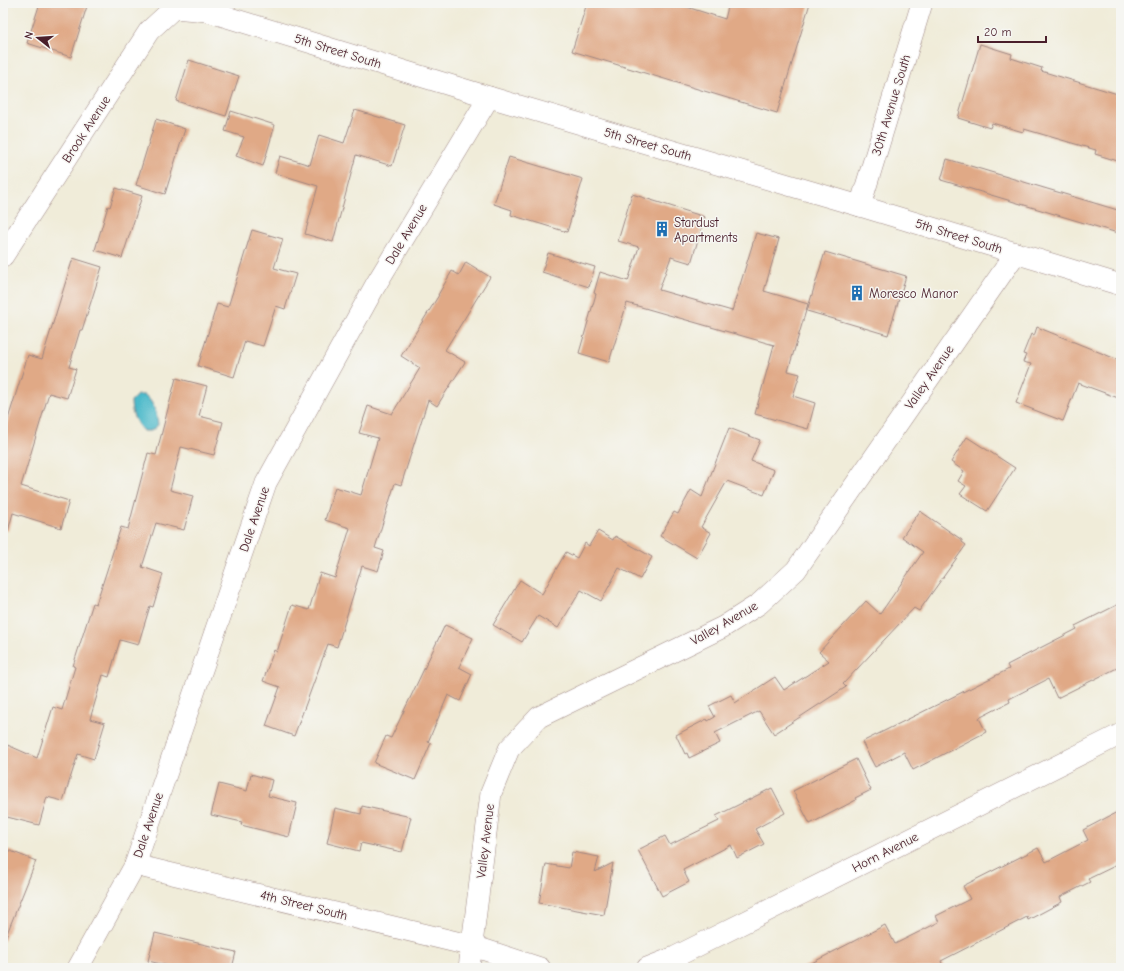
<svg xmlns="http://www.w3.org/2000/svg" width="1124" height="971" viewBox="0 0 1124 971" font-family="'Comic Neue',sans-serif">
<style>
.water{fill:#4ebaca;stroke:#4c6c7a}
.building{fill:#e0a986}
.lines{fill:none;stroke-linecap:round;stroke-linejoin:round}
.minor-casing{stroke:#9d8682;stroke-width:22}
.minor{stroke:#fff;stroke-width:21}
.labels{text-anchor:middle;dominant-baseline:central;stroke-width:3;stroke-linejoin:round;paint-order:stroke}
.street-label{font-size:13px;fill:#4a1f2b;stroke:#f6f6f2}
.poi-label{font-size:13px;fill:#4a1f2b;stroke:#f6f6f2;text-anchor:start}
</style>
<rect width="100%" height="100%" fill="#f6f6f2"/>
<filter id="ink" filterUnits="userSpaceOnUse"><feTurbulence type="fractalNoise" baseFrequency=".025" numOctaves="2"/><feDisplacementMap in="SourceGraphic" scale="8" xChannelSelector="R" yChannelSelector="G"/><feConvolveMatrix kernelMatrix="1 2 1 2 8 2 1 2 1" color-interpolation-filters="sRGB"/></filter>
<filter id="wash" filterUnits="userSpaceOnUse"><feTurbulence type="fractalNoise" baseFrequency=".012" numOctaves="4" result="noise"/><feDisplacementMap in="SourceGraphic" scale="16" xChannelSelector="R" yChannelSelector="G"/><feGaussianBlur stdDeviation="0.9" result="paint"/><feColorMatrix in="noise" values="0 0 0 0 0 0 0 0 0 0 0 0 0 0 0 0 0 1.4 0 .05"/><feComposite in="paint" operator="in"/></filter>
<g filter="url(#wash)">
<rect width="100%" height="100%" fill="#f0ecd9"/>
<path class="water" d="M137 395H145C154 403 157 413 158 425L151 431H143C135 422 131 413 131 401Z"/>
<g id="blocks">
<g class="building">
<path d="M40 3H88L71 57 27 43Z"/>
<path d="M587 3H674L725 19 729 3H810L777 113 572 51Z"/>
<path d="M980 44 1012 54 1011 58 1042 68 1041 71 1121 95V162L1095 154 1096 150 1024 129 1023 132 992 123 990 128 958 118Z"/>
<path d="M189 60 239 76 226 116 176 101Z"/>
<path d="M355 110 405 125 392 166 356 155 333 242 305 234 318 186 275 173 280 156 310 165 319 135 344 143Z"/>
<path d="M231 111 275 125 263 166 236 156 244 137 225 131Z"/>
<path d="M156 119 185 129 165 194 136 185Z"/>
<path d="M509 157 583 179 567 232 511 215 512 210 494 204Z"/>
<path d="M947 159 1121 211V234L941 180Z"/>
<path d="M116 188 142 196 122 258 95 250 108 206 110 207Z"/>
<path d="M632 194 705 217 691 263 671 257 659 290 732 311 756 233 779 239 764 291 808 304 788 371 800 374 793 396 815 403 808 429 755 414 774 345 627 303 609 362 579 353 596 294 594 293 600 272 628 281 639 247 618 241Z"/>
<path d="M252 230 283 239 274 268 296 274 285 309 276 306 263 346 245 341 234 377 198 366 217 304 228 307Z"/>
<path d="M825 252 906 276 888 335 807 311Z"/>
<path d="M548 253 595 267 589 287 542 272Z"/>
<path d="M73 258 102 267 82 330H80L69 367 76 369 67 398 49 393 21 486 69 501 61 528 13 513 8 531 3 530V435L28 355 42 359Z"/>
<path d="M466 262 490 277 445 350 465 362 437 406 428 400 401 485 395 483 375 548 384 551 378 571 362 566 337 647 328 644 294 736 266 726 280 687 263 681 274 650 277 652 292 605 309 610 320 573 335 578 350 528 325 520 335 487 361 495 378 438 359 433 368 406 392 414 420 368 401 356 439 295H438L452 271 459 275Z"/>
<path d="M1037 327 1121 361V399L1078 383 1063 421 1016 403 1031 364 1023 362 1026 355 1023 354 1031 334 1034 336Z"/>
<path d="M176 378 207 386 199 416 223 422 214 455 181 447 170 490 193 496 184 530 156 523 142 567 163 574 153 607 150 606 138 645 120 640 109 677 103 675 90 719 105 723 94 759 78 754 63 801 47 797 39 825 3 816V743L37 758 53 707 62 710 75 667 73 666 93 603 96 604 121 527 128 529 148 453 156 455Z"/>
<path d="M729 428 760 440 751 461 774 470 764 495 727 481 701 527 711 533 697 558 660 536 674 512 678 514 691 490 702 497Z"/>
<path d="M967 437 1015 468 987 511 960 494 966 486 958 481 964 471 951 462Z"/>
<path d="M920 511 962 540V542L966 545 919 611 914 608 843 684 846 687 774 734 759 711 715 733 720 743 689 758 687 753 685 754 676 735 707 719 708 721 715 717 709 706 731 695 735 703 775 677 784 690 829 661 819 652 866 601 880 614 923 552 902 537Z"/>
<path d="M598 531 613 540 615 536 652 557 640 579 619 568 601 601 581 590 558 628 538 616 522 642 493 625 520 580 542 594 566 552 577 558 585 543 589 546Z"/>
<path d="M1121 603V666L1057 698 1048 679 1009 699 1010 702 979 718 986 732 913 770 904 752 875 767 862 742 1009 669 1007 665 1077 629 1075 626Z"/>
<path d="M445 625 473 638 459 667 472 674 460 701 448 695 428 742 431 743 415 780 374 763 386 736 391 738Z"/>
<path d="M856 759 871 790 855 798 856 800 810 824 793 791Z"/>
<path d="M251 774 272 780 268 796 297 803 289 837 241 825 242 822 211 815 219 784 247 791Z"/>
<path d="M772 788 785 813 755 829 764 844 737 858 731 845 683 870 689 882 662 896 638 850 665 836 670 845 719 821 716 816Z"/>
<path d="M362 806 411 817 402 852 361 843 359 851 327 843 335 808 361 814Z"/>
<path d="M1121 810V863L1088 879 1090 882 1060 897 1062 902 1028 920 1027 917 941 961 944 968H802L885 925 895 944 939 922 936 916 970 899 963 886 1038 848 1046 862 1088 840 1083 830Z"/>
<path d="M3 848 36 861 4 941H3Z"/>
<path d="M572 852 599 857 595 872 613 863 604 915 539 903 546 864 569 868Z"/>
<path d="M155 933 236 952 232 968H178L148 961Z"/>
</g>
</g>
</g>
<g filter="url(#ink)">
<use href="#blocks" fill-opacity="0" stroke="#9d8682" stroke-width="1"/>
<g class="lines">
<defs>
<g id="minor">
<path d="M860 206 922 3"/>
<path d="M3 256 149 31 174 8 207 11 489 97 860 206 1121 285"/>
<path d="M135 865 473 946 540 968"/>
<path d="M78 968 135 865 266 483 375 286 489 97"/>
<path d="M469 968 491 793 509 749 539 717 723 627 759 604 796 570 1016 253"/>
<path d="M647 968 675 957 1121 734"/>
</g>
</defs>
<use href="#minor" class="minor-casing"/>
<use href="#minor" class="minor"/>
</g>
</g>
<defs>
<symbol id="building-bare" viewBox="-9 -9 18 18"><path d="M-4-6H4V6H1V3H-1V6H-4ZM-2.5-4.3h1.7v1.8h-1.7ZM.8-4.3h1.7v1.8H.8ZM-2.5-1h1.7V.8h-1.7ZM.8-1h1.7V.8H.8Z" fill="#1f6fb2" stroke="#f6f6f2" stroke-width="2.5" paint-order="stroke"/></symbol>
</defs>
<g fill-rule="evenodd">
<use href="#building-bare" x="651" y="218" width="22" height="22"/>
<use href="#building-bare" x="846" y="282" width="22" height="22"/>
</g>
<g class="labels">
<g class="street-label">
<text transform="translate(338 51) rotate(17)">5th Street South</text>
<text transform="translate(891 105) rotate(-73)">30th Avenue South</text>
<text transform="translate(86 129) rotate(-57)">Brook Avenue</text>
<text transform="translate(648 144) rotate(16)">5th Street South</text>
<text transform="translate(406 234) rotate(-59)">Dale Avenue</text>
<text transform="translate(959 236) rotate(17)">5th Street South</text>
<text transform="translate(929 377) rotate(-55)">Valley Avenue</text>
<text transform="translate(254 519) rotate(-71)">Dale Avenue</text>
<text transform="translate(724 623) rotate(-30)">Valley Avenue</text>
<text transform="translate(148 825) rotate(-71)">Dale Avenue</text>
<text transform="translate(485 841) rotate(-83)">Valley Avenue</text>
<text transform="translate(885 852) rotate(-27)">Horn Avenue</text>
<text transform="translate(304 905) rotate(14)">4th Street South</text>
</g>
<g class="poi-label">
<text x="674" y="222">Stardust<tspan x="674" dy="15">Apartments</tspan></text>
<text x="869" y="293">Moresco Manor</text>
</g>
</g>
<rect width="1124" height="971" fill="none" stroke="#f6f6f2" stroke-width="16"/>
<g transform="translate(38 38) rotate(287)" stroke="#f6f6f2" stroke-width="3" paint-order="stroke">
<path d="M0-3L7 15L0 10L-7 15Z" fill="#4a1f2b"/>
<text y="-6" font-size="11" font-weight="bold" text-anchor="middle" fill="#4a1f2b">N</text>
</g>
<path d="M978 36v6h68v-6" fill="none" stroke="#4a1f2b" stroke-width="2"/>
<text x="984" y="36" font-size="12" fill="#4a1f2b" stroke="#f6f6f2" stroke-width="3" paint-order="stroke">20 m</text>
</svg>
